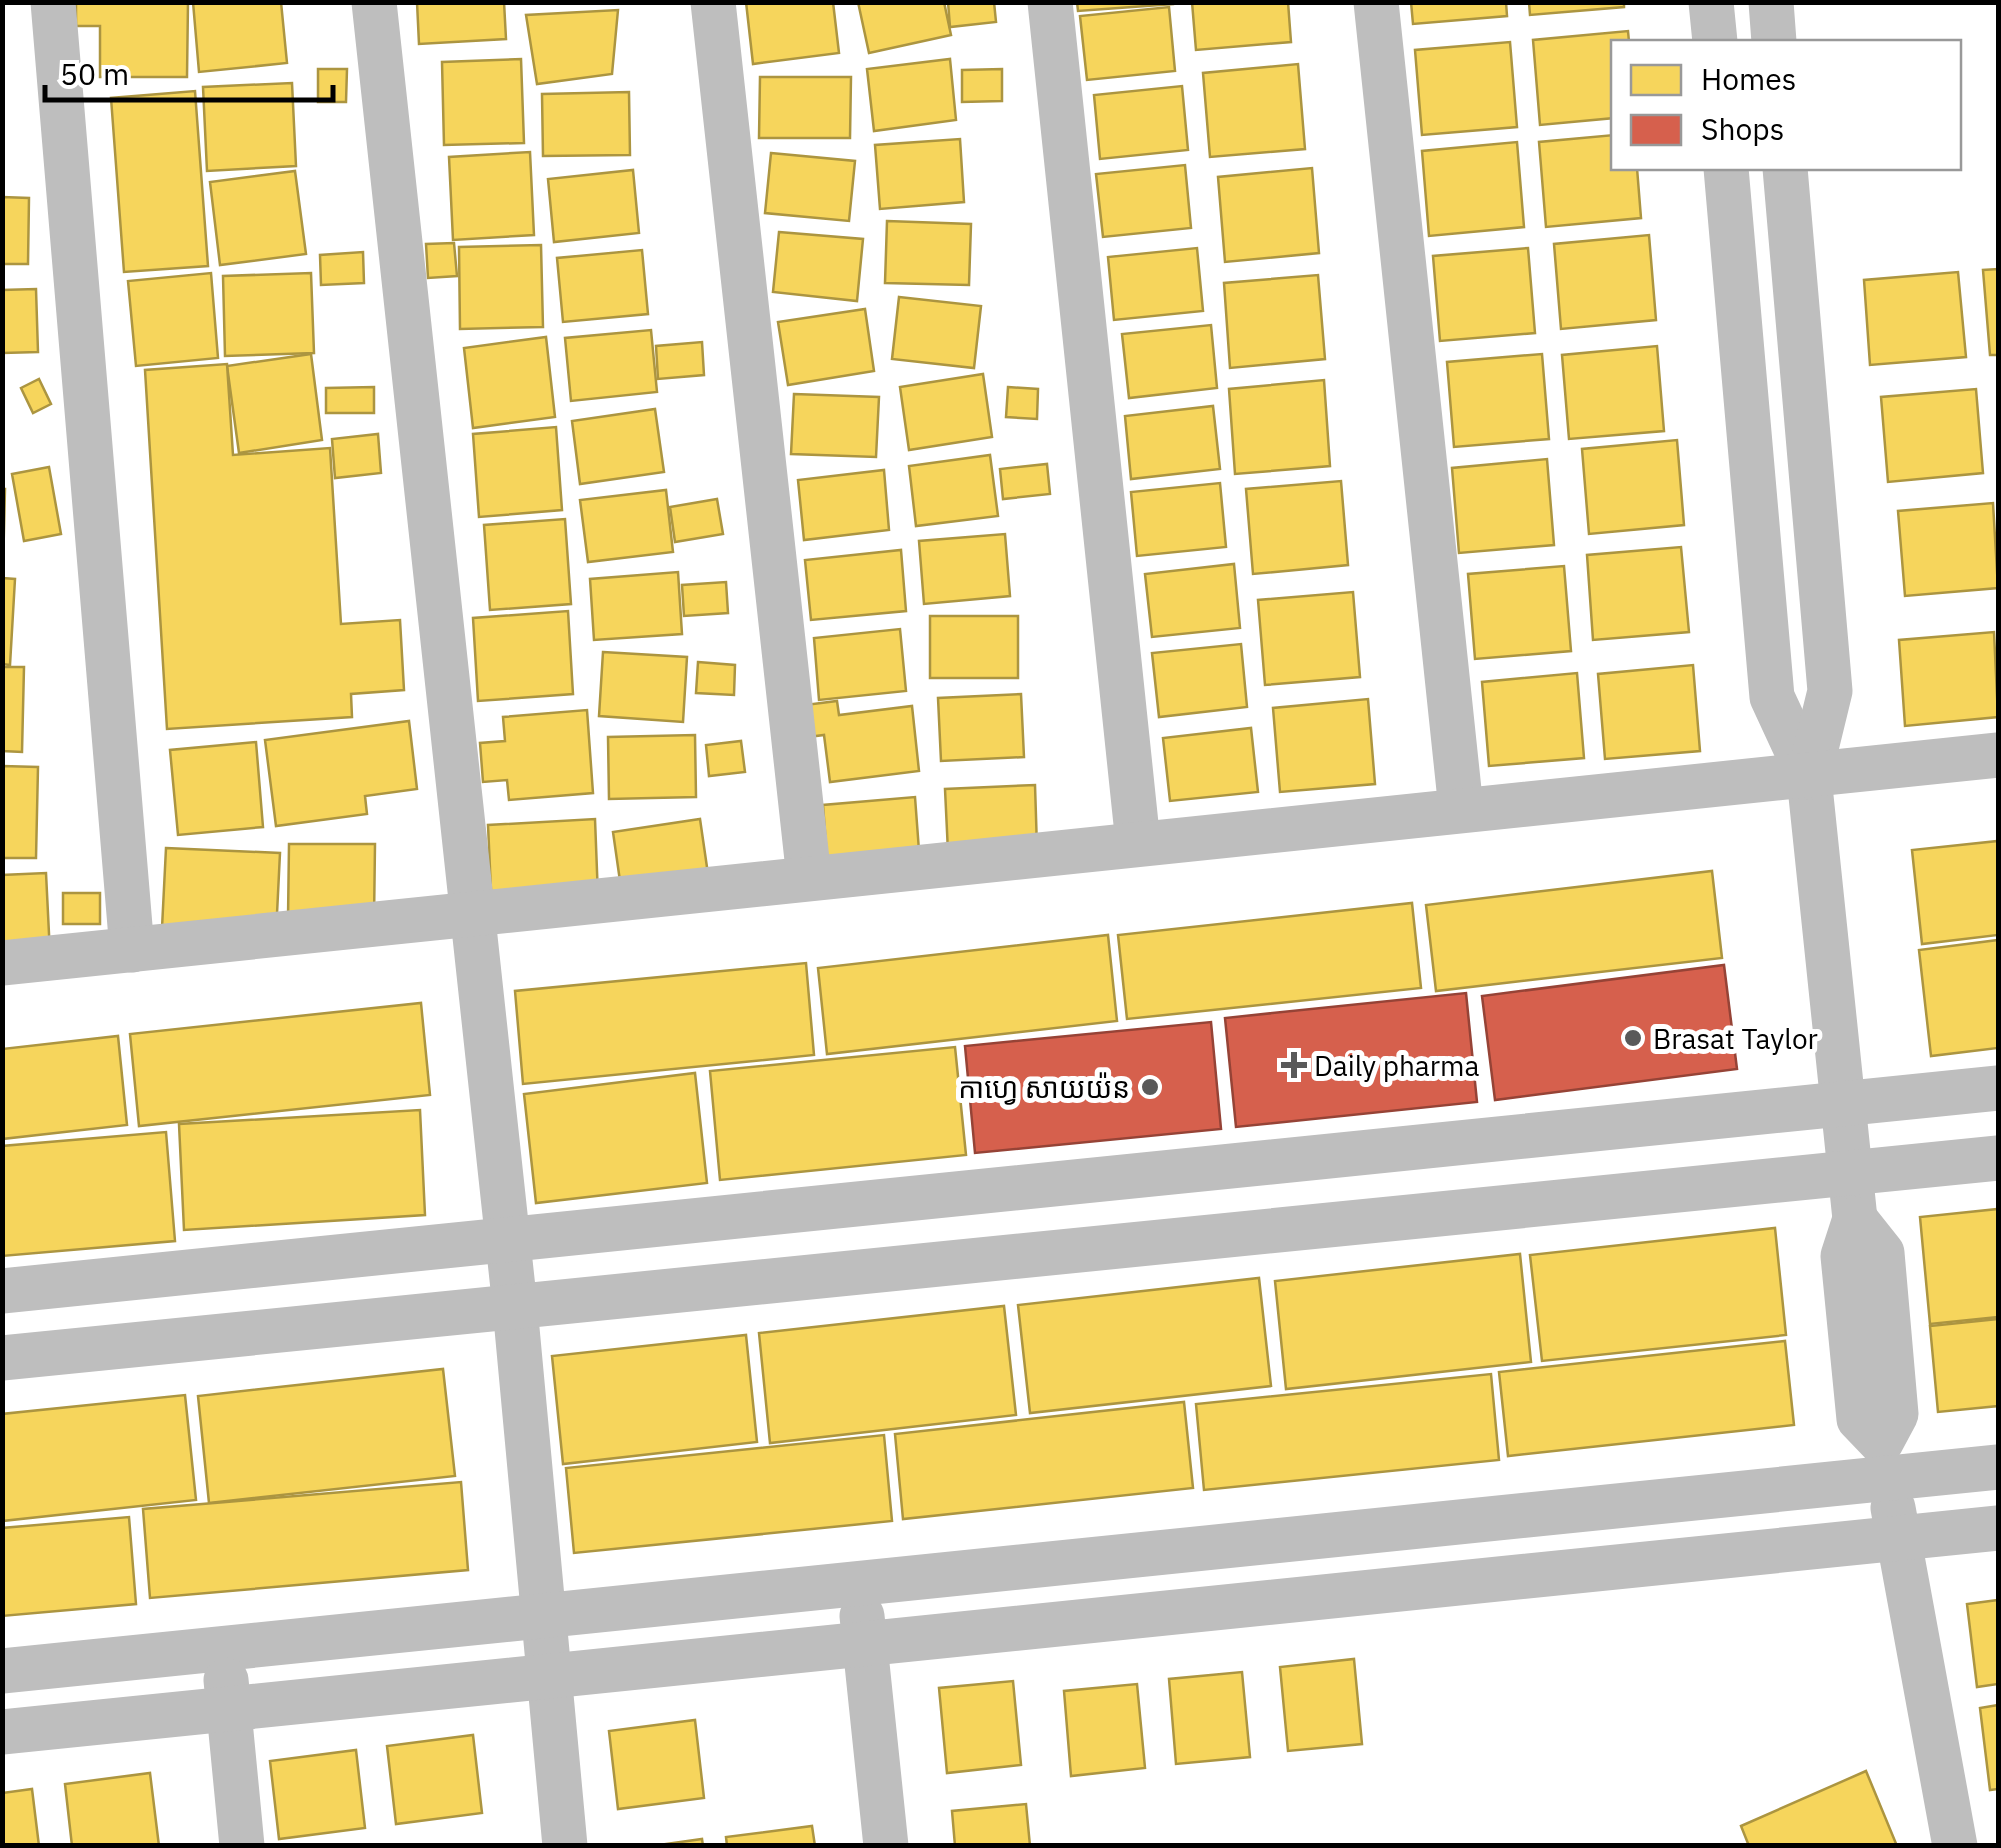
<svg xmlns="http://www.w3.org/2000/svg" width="2001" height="1848" viewBox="0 0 2001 1848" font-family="'IBM Plex Sans','Noto Sans Khmer',sans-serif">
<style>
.homes{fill:#f6d55c;stroke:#ac9540;stroke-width:2.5}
.shops{fill:#d6604d;stroke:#964336;stroke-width:2.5}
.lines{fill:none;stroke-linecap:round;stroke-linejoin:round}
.minor{stroke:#bebebe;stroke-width:45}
.poi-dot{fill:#595959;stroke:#fff;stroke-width:4}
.labels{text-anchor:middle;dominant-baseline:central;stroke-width:10;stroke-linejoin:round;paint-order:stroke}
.poi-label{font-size:28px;fill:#000;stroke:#fff;text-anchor:start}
</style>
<rect width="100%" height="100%" fill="#fff"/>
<g class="homes">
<path d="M76 2H188L187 77H100V26H76Z"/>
<path d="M193 2H281L287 63 199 72Z"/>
<path d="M417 2H504L506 39 419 44Z"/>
<path d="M746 2H833L839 53 753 64Z"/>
<path d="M858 2H944L951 35 869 53Z"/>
<path d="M948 2H994L996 22 950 27Z"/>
<path d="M1077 2H1173V4L1078 11Z"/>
<path d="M1192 2H1288L1291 42 1196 50Z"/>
<path d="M1411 2H1506L1507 16 1413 24Z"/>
<path d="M1529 2H1624V7L1530 15Z"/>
<path d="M1169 7 1175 71 1087 80 1080 16Z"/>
<path d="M618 10 612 74 537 84 526 15Z"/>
<path d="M1628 31 1629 42H1614V118L1540 125 1533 40Z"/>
<path d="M1510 42 1517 127 1422 135 1415 50Z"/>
<path d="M521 59 524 143 444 145 442 62Z"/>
<path d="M950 59 956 120 874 131 867 69Z"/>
<path d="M1298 64 1305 149 1210 157 1203 73Z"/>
<path d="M318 69H347L346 102H318Z"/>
<path d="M1002 69V101L962 102V70Z"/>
<path d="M760 77H851L850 138H759Z"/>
<path d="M292 83 296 166 207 171 203 87Z"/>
<path d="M1182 86 1188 150 1100 159 1094 95Z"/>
<path d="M195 91 208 266 124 272 111 98Z"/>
<path d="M629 92 630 155 543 156 542 94Z"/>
<path d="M1614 135V168H1637L1641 218 1546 227 1539 142Z"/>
<path d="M960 139 964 202 880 209 875 145Z"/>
<path d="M1517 142 1524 227 1429 236 1422 151Z"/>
<path d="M530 152 534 235 453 240 449 157Z"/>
<path d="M771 153 855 161 849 221 765 213Z"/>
<path d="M1185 165 1191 228 1103 237 1096 174Z"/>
<path d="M1312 168 1319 253 1225 262 1218 177Z"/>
<path d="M633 170 639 233 554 242 548 179Z"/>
<path d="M295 171 306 254 220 265 210 182Z"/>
<path d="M2 197 29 198 28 264H2Z"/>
<path d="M887 221 971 224 969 285 885 283Z"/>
<path d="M779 232 863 239 857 301 773 292Z"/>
<path d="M1649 235 1656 320 1561 329 1554 244Z"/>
<path d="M454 243 457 276 428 278 426 244Z"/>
<path d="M541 245 543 327 460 329 459 247Z"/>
<path d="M1197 248 1203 311 1114 320 1108 257Z"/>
<path d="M1528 248 1535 333 1440 341 1433 256Z"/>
<path d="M642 250 648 314 563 322 557 258Z"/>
<path d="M363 252 364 283 321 285 320 255Z"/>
<path d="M1998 269V355H1990L1983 270Z"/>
<path d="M1958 272 1966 357 1870 365 1864 280Z"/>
<path d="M211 273 218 358 136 366 128 281Z"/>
<path d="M311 273 314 353 225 356 223 276Z"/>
<path d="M1318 275 1325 359 1230 368 1224 283Z"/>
<path d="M36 289 38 352 3 353 2 290Z"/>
<path d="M899 297 981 306 974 368 892 359Z"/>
<path d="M865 309 874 371 788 385 778 322Z"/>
<path d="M1211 325 1217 388 1129 398 1122 334Z"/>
<path d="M651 330 657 392 571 401 565 338Z"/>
<path d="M546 337 555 417 473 428 464 348Z"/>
<path d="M702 342 704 375 658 379 656 346Z"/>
<path d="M1657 346 1664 431 1569 439 1562 355Z"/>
<path d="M311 354 322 440 239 453 227 366Z"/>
<path d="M1542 354 1549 439 1454 447 1447 362Z"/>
<path d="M227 364 233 455 330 448 341 624 400 620 404 690 351 694 352 717 167 729 145 370Z"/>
<path d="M983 374 992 437 909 450 900 387Z"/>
<path d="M39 379 51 404 33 413 21 388Z"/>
<path d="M1324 380 1330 466 1235 474 1229 389Z"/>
<path d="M374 387V413H326V388Z"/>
<path d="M1008 387 1038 389 1037 419 1006 417Z"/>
<path d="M1976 389 1983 473 1888 482 1881 397Z"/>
<path d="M794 394 879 397 876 457 791 454Z"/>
<path d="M1213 406 1220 469 1131 479 1125 416Z"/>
<path d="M655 409 664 472 580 484 572 421Z"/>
<path d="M556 427 562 510 479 517 473 434Z"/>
<path d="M378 434 381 473 335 478 332 439Z"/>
<path d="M1677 440 1684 525 1589 534 1582 449Z"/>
<path d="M990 455 998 516 916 526 909 466Z"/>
<path d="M1547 459 1554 545 1459 553 1452 468Z"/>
<path d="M1047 464 1050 494 1003 499 1000 469Z"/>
<path d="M49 467 61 534 24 541 12 474Z"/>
<path d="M884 470 889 530 804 540 798 480Z"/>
<path d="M1341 481 1348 565 1253 574 1246 489Z"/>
<path d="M1220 483 1226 547 1137 556 1131 492Z"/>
<path d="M2 489H5L3 569H2Z"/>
<path d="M666 490 673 552 588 562 580 500Z"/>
<path d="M717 499 723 534 675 542 670 507Z"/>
<path d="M1993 503 1998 588 1905 596 1898 511Z"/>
<path d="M565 519 571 604 490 610 484 525Z"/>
<path d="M1005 534 1010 596 924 604 919 541Z"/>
<path d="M1681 547 1689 632 1593 640 1587 555Z"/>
<path d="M901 550 906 611 811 620 805 560Z"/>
<path d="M1234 564 1240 628 1152 637 1145 574Z"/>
<path d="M1564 566 1571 651 1475 659 1468 574Z"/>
<path d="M678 572 682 634 594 640 590 579Z"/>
<path d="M2 578 15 579 10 665 2 664Z"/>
<path d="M726 582 728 613 684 616 682 585Z"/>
<path d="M1353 592 1360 677 1265 685 1258 600Z"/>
<path d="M568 611 573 694 478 701 473 618Z"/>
<rect x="930" y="616" width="88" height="62"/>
<path d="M900 629 906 691 819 700 814 638Z"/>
<path d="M1994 632 1998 717 1905 726 1899 640Z"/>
<path d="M1241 644 1247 707 1159 717 1152 653Z"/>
<path d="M603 652 687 657 683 722 599 716Z"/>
<path d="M698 662 735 665 734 695 696 693Z"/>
<path d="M1693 665 1700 751 1605 759 1598 674Z"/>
<path d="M2 667H24L22 752 2 751Z"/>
<path d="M1577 673 1584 758 1489 766 1482 682Z"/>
<path d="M1021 694 1024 757 941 761 938 698Z"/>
<path d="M1368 699 1375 784 1280 792 1273 708Z"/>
<path d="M837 701 839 715 912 706 919 771 830 782 824 735 808 737 805 705Z"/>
<path d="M587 710 593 793 509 800 507 780 483 782 480 743 505 741 503 717Z"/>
<path d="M409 721 417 789 365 796 367 814 276 826 265 740Z"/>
<path d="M1251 728 1258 792 1170 801 1163 738Z"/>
<path d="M695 735 696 797 609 799 608 737Z"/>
<path d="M741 741 745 772 709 776 706 745Z"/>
<path d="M256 742 263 827 178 835 170 750Z"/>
<path d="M2 766 38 767 36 858H2Z"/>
<path d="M1035 785 1037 848 948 852 945 789Z"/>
<path d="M915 797 920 864 828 872 823 805Z"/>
<path d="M595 819 598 897 491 891 488 825Z"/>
<path d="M700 819 709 881 622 895 613 832Z"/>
<path d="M1998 841V935L1922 944 1912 850Z"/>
<path d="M289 844H375L374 920 288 919Z"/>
<path d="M166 848 280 853 276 934 162 928Z"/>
<path d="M1712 871 1722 958 1436 991 1426 905Z"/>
<path d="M46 873 50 954 2 957V875Z"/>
<rect x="63" y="893" width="37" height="31"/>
<path d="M1412 903 1421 988 1127 1019 1118 935Z"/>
<path d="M1108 935 1117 1021 827 1054 818 968Z"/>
<path d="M1998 940V1048L1931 1056 1919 950Z"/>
<path d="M806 963 814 1055 523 1084 515 991Z"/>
<path d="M421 1003 430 1095 139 1126 130 1034Z"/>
<path d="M118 1036 127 1125 2 1139V1049Z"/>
<path d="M955 1047 966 1155 720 1180 710 1071Z"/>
<path d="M695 1073 707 1183 536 1203 524 1094Z"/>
<path d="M420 1110 425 1215 184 1230 179 1124Z"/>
<path d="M166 1132 175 1241 2 1256V1146Z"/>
<path d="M1998 1209V1317L1930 1324 1920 1217Z"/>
<path d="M1775 1228 1786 1335 1542 1361 1530 1255Z"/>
<path d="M1520 1254 1531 1362 1286 1389 1275 1281Z"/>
<path d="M1259 1278 1271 1386 1030 1413 1018 1305Z"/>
<path d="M1004 1306 1016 1415 770 1443 759 1333Z"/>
<path d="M1998 1319V1406L1938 1412 1930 1326Z"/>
<path d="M746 1335 757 1442 563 1464 552 1356Z"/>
<path d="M1785 1341 1794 1425 1508 1456 1499 1372Z"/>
<path d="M443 1369 455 1476 209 1503 198 1396Z"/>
<path d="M1491 1374 1499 1460 1204 1490 1196 1404Z"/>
<path d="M185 1395 196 1500 2 1521V1414Z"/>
<path d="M1184 1402 1193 1488 903 1519 895 1434Z"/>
<path d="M884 1435 892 1521 574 1553 566 1468Z"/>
<path d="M461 1482 468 1570 150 1598 143 1509Z"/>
<path d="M129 1517 136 1604 2 1616V1528Z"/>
<path d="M1998 1600V1684L1977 1687 1967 1604Z"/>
<path d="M1354 1659 1362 1744 1288 1751 1280 1667Z"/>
<path d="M1242 1672 1250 1757 1176 1764 1169 1679Z"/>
<path d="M1013 1681 1021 1765 947 1773 939 1688Z"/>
<path d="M1137 1684 1145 1768 1071 1776 1064 1691Z"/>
<path d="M1998 1705V1789L1990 1790 1980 1708Z"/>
<path d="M695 1720 704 1798 618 1809 609 1731Z"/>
<path d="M473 1735 482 1813 396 1824 387 1746Z"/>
<path d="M356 1750 365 1828 279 1839 270 1761Z"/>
<path d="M1866 1771 1897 1846H1749L1741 1826Z"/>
<path d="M150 1773 159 1846H72L65 1784Z"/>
<path d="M32 1789 39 1846H2V1793Z"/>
<path d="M1026 1804 1030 1846H955L952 1811Z"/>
<path d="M812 1826 815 1846H727L726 1837Z"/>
<path d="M702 1839 703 1846H652Z"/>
</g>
<g class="shops">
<path d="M1724 965 1737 1069 1495 1100 1482 996Z"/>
<path d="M1466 993 1477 1102 1236 1127 1225 1018Z"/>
<path d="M1211 1022 1221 1129 975 1153 965 1046Z"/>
</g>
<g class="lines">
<g class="minor">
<path d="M53 2 132 950"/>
<path d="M374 2 515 1307 565 1846"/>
<path d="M713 2 809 878"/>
<path d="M1050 2 1138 843"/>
<path d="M1376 2 1461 809"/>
<path d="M1711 2 1715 42"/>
<path d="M1771 2 1774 42"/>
<path d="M1726 168 1772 697 1809 777 1855 1219"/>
<path d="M1785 168 1830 691 1809 777"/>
<path d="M2 963 1998 755"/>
<path d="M1855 1219 1882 1253 1896 1414 1881 1442 1859 1419 1843 1256Z"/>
<path d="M2 1291 1998 1088"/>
<path d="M2 1358 1998 1158"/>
<path d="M1893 1508 1955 1846"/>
<path d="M862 1616 886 1846"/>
<path d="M2 1671 1998 1467"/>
<path d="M226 1680 242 1846"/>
<path d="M2 1732 1998 1528"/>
</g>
</g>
<g class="poi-dot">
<circle cx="1633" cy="1038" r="10"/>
<path d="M1289 1050h10v10h10v10h-10v10h-10v-10h-10v-10h10z"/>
<circle cx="1150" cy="1087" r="10"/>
</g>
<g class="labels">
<g class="poi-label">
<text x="1653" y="1038">Brasat Taylor</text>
<text x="1314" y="1065">Daily pharma</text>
<text x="1130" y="1087" text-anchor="end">កាហ្វេ សាយយ៉ន</text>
</g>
</g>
<rect width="2001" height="1848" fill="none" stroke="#000000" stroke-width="10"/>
<rect x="1611" y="40" width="350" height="130" fill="#ffffff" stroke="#999999" stroke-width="2.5"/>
<rect x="1631" y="65" width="50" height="30" fill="#f6d55c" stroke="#999999" stroke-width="2.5"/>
<text x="1701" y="90" font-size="30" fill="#000000">Homes</text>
<rect x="1631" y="115" width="50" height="30" fill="#d6604d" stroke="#999999" stroke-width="2.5"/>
<text x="1701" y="140" font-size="30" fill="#000000">Shops</text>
<path d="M45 85v15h288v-15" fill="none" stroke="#000000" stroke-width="5"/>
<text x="60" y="85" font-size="30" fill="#000000" stroke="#ffffff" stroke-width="8" paint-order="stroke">50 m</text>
</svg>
